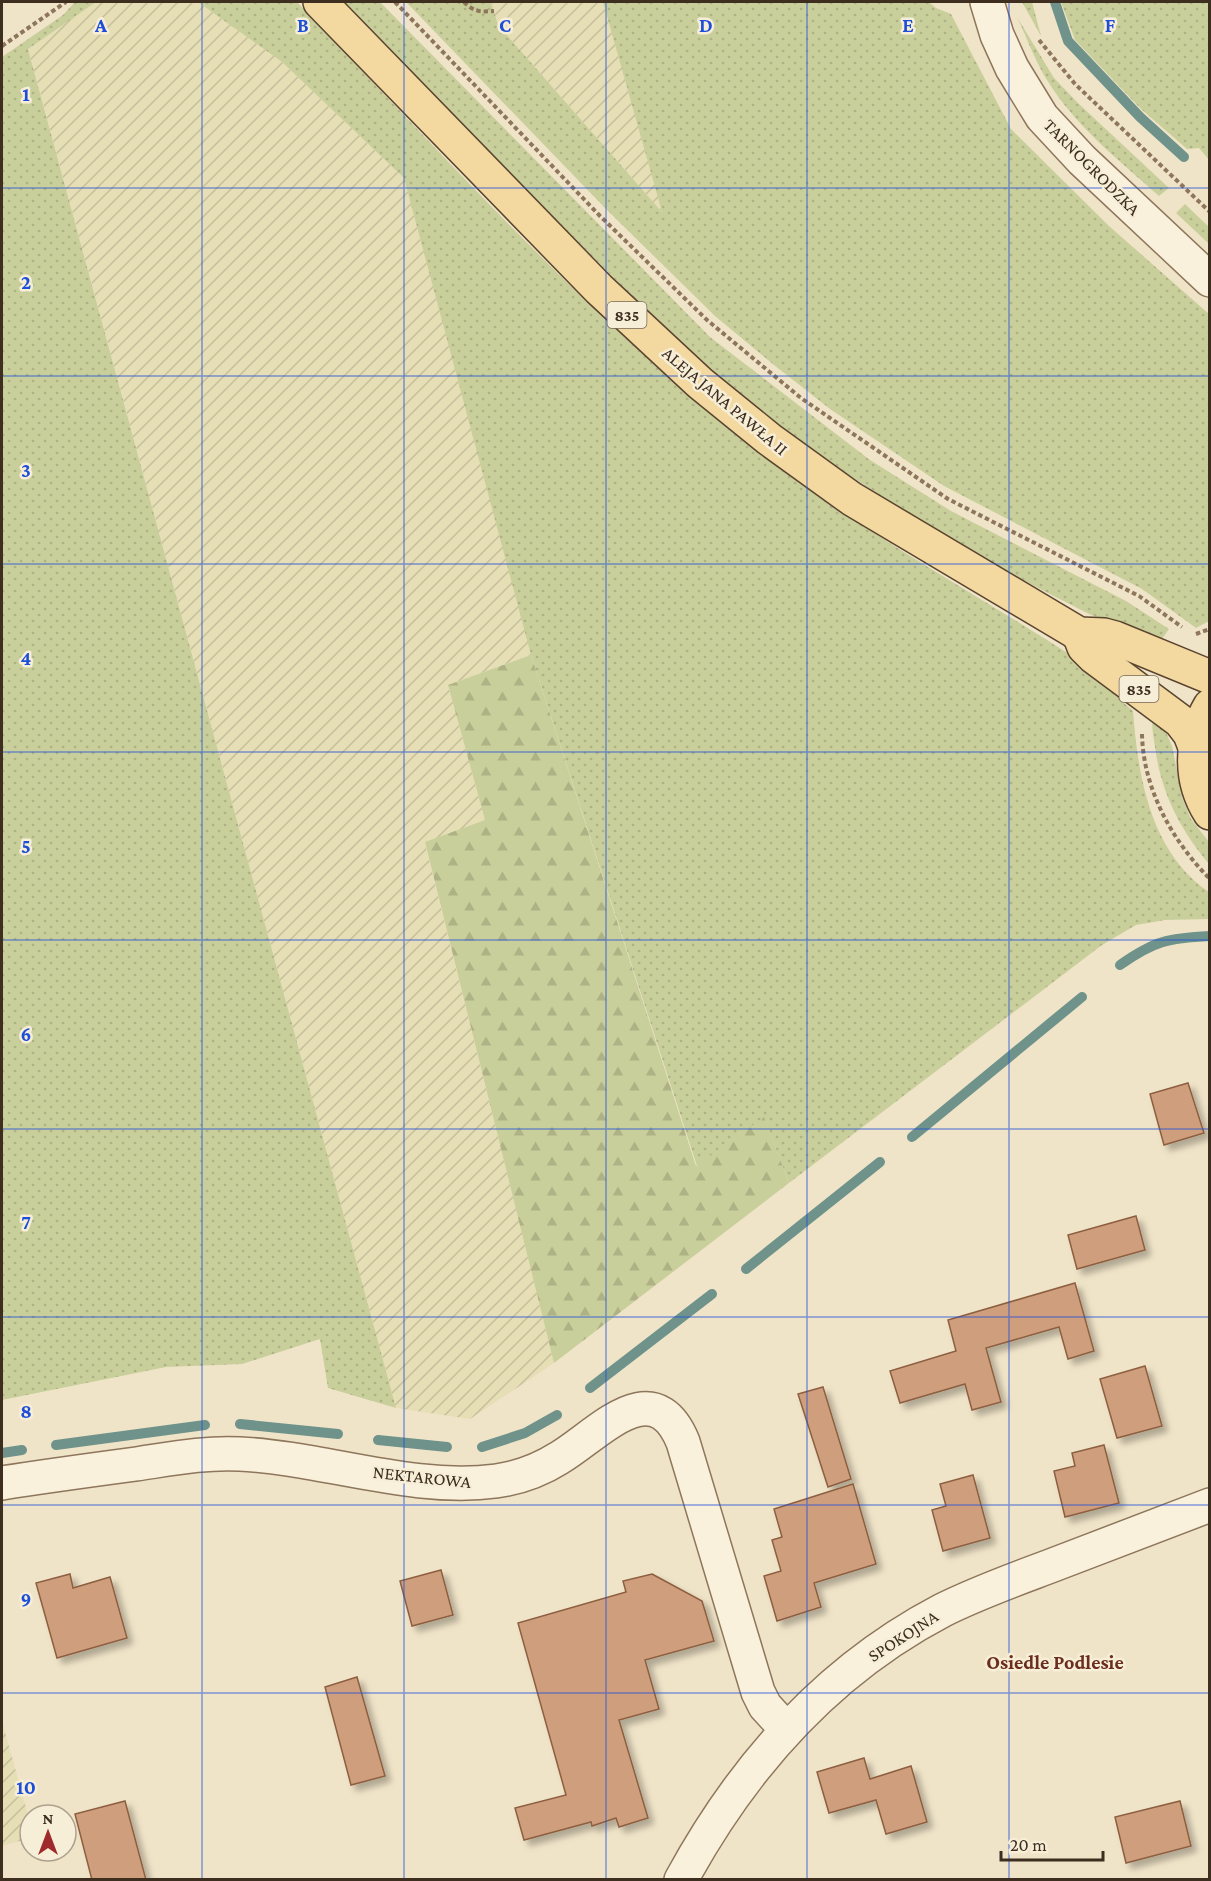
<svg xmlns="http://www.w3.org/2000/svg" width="1211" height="1881" viewBox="0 0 1211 1881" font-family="'Crimson Pro',serif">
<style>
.farmland{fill:url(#farmland-furrows)}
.green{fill:url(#green-dots)}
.forest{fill:url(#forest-firs)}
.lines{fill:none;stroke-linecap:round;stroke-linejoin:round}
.stream{stroke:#6f938a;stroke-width:10}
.building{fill:#cf9f7d;stroke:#8d5f41;stroke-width:1.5;filter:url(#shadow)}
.minor-casing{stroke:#8d765c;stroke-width:36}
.major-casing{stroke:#5b4430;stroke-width:36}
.path{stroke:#8d765c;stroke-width:4;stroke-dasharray:4.5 3;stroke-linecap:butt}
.minor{stroke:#faf1dc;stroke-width:33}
.major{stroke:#f3d9a0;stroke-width:33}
.grid{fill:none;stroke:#1d4ed8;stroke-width:1.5;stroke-opacity:0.55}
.labels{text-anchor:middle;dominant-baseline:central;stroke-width:5;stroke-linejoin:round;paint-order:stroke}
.shield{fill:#f7eed8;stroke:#756857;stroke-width:1.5}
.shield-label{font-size:16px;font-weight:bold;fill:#3d2e20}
.street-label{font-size:18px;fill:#3d2e20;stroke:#f7eed8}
.neighbourhood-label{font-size:20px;font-weight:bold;fill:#6b2e1e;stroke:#f7eed8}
.grid-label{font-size:20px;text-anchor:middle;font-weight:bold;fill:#1d4ed8;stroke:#f7eed8;stroke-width:5;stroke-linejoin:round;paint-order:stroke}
</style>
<defs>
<pattern id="farmland-furrows" width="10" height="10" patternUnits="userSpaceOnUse" patternTransform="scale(1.5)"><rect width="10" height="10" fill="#e6deb5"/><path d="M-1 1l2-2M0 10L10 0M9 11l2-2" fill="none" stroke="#c6bf9b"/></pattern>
<pattern id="green-dots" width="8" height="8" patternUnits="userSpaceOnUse" patternTransform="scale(1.5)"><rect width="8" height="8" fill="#c9cf9b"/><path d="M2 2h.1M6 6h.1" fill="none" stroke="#aeb285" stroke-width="1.8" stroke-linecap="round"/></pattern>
<pattern id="forest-firs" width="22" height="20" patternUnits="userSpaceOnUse" patternTransform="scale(1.5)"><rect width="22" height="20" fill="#c9cf9b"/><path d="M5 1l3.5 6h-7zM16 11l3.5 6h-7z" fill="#aeb285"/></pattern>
<filter id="shadow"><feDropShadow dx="5.5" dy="5.5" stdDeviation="3" flood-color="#0004"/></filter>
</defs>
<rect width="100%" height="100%" fill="#f0e4c8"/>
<g class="farmland">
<path d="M96 2H198L282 62 404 178 522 617 531 655 448 685 485 820 425 843 554 1363 470 1419 396 1408 28 48Z"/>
<path d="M491 2H603L663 213 498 25Z"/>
<path d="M2 1721 30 1822V1838L2 1846Z"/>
</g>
<g class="green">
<path d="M75 2H96L28 49 396 1408 328 1388 320 1339 242 1364 166 1367 2 1400V57L63 15Z"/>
<path d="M198 2H297C442 154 584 313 749 445 868 539 1005 608 1129 694L1124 703 1133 711C1138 776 1150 852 1209 892V919L1165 920 1136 925 1102 945 789 1183 764 1118 697 1166 531 655 404 178 282 62Z"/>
<path d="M345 2H380L710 337 870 460 951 511 1126 601 1169 629 1157 646C997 574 847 484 711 371 670 336 632 296 594 258 509 174 428 87 345 2Z"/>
<path d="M406 2H491L498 25 662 212 603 2H929L936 8 951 14 1011 129 1109 226 1209 314V621L1196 628 1142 589 944 486 830 409 774 365 715 316 606 209Z"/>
<path d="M1022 2H1032L1041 36Z"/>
<path d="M1061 2H1209V160L1199 148 1187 149 1141 109 1075 40Z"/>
<path d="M1017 17 1054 78 1079 104 1169 188 1159 196C1120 161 1075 126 1047 80 1035 61 1027 38 1017 17Z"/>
<path d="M1185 204 1209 227V244L1176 213Z"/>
<path d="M1153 720 1165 730 1172 746 1183 800 1191 819 1209 842V864C1180 829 1161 793 1155 747 1154 738 1151 728 1153 720Z"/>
</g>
<path class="forest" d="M531 655 696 1166 764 1117 789 1183 554 1363 425 842 485 820 448 685Z"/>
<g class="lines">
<g class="stream">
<path d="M1055 2 1068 41 1140 117 1184 157"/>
<path d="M1120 965C1154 941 1168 938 1210 936"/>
<path d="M912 1137 1082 997"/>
<path d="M746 1269 880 1162"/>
<path d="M590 1388 712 1294"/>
<path d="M240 1424 338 1434"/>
<path d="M378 1440 447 1447"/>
<path d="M56 1445 205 1425"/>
<path d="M482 1447 525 1433 557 1415"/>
<path d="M2 1453 22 1450"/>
</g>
</g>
<g class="building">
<path d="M1188 1083 1204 1133 1164 1145 1150 1094Z"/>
<path d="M1136 1216 1145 1250 1077 1269 1068 1235Z"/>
<path d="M1075 1283 1094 1351 1068 1359 1059 1327 986 1348 1001 1402 972 1410 965 1384 900 1403 890 1371 956 1351 948 1320Z"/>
<path d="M1145 1366 1162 1426 1117 1438 1100 1379Z"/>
<path d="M823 1387 851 1479 828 1487 798 1394Z"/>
<path d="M1104 1445 1119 1503 1065 1517 1054 1471 1075 1466 1072 1453Z"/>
<path d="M973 1475 990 1538 943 1551 932 1510 946 1506 940 1484Z"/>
<path d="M853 1484 876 1564 814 1583 821 1607 777 1621 764 1576 781 1571 772 1540 782 1537 774 1509Z"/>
<path d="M441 1570 453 1615 412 1626 400 1581Z"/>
<path d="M70 1574 73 1588 110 1577 127 1638 57 1658 36 1583Z"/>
<path d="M652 1574 702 1601 714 1641 645 1660 659 1709 619 1720 648 1818 619 1827 616 1818 592 1826 591 1822 524 1840 515 1808 566 1795 518 1623 626 1592 623 1581Z"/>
<path d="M357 1677 385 1776 351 1785 325 1687Z"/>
<path d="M864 1758 870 1779 911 1766 927 1822 886 1834 876 1800 829 1813 817 1772Z"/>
<path d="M125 1801 146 1880H92L75 1814Z"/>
<path d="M1180 1801 1191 1846 1126 1863 1115 1817Z"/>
</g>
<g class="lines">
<defs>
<g id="minor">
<path d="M987 2 997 35 1012 68 1042 117 1082 160 1210 280"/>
<path d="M2 1483C46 1476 91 1470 136 1464 170 1459 205 1452 240 1454 324 1458 412 1492 496 1481 518 1478 540 1470 559 1458 597 1436 653 1369 683 1442L758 1692 765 1706 786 1729"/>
<path d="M681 1880C743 1766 828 1670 943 1610 979 1592 1016 1579 1053 1565 1105 1545 1157 1525 1210 1505"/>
</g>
<g id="major">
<path d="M320 2 599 289 700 383 769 439 852 499 1079 634 1104 635 1115 638 1210 677"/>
<path d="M1079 634 1084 647 1094 657 1180 721 1190 734 1195 747"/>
<path d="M1210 706C1190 740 1189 780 1210 813"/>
</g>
</defs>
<use href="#minor" class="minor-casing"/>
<use href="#major" class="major-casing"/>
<g class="path">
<path d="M395 2 600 216 707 320 801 398 948 499 1139 596 1182 627"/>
<path d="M464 2C474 12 480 12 494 11"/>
<path d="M1039 40 1075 84 1210 212"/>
<path d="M2 46 66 2"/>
<path d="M1196 634 1210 629"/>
<path d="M1142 734C1143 788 1172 841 1210 879"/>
</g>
<use href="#minor" class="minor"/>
<use href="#major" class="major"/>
</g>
<path class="grid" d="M202 2V1880M404 2V1880M606 2V1880M807 2V1880M1009 2V1880M2 188H1210M2 376H1210M2 564H1210M2 752H1210M2 940H1210M2 1129H1210M2 1317H1210M2 1505H1210M2 1693H1210"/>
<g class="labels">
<g class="shield">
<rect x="607.5" y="302" width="39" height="26" rx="4.5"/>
<rect x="1119.5" y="676" width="39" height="26" rx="4.5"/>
</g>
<g class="shield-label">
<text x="627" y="315">835</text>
<text x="1139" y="689">835</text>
</g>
<g class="street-label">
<text transform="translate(1092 167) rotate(45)">TARNOGRODZKA</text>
<text transform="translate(725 401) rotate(40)">ALEJA JANA PAWŁA II</text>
<text transform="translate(422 1477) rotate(6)">NEKTAROWA</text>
<text transform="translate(903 1636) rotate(-33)">SPOKOJNA</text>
</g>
<g class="neighbourhood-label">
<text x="1055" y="1662">Osiedle Podlesie</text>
</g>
</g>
<g class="grid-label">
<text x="101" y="32">A</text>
<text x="303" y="32">B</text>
<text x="505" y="32">C</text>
<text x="706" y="32">D</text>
<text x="908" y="32">E</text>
<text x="1110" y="32">F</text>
<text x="26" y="101">1</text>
<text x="26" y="289">2</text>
<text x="26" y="477">3</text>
<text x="26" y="665">4</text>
<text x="26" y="853">5</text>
<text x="26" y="1041">6</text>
<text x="26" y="1229">7</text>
<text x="26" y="1418">8</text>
<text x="26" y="1606">9</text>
<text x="26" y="1794">10</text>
</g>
<rect width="1211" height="1881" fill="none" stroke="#3d2e20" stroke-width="6"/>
<g transform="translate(48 1833)"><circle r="28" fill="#f7eed8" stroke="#ada18e" stroke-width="1.5"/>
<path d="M0-4.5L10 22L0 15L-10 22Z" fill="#9e2a2b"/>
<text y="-9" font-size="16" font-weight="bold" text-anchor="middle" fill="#3d2e20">N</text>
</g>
<path d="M1001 1851v9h102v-9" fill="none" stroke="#3d2e20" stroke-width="3"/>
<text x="1010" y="1851" font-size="18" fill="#3d2e20" stroke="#f7eed8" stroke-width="4.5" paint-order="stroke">20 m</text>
</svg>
